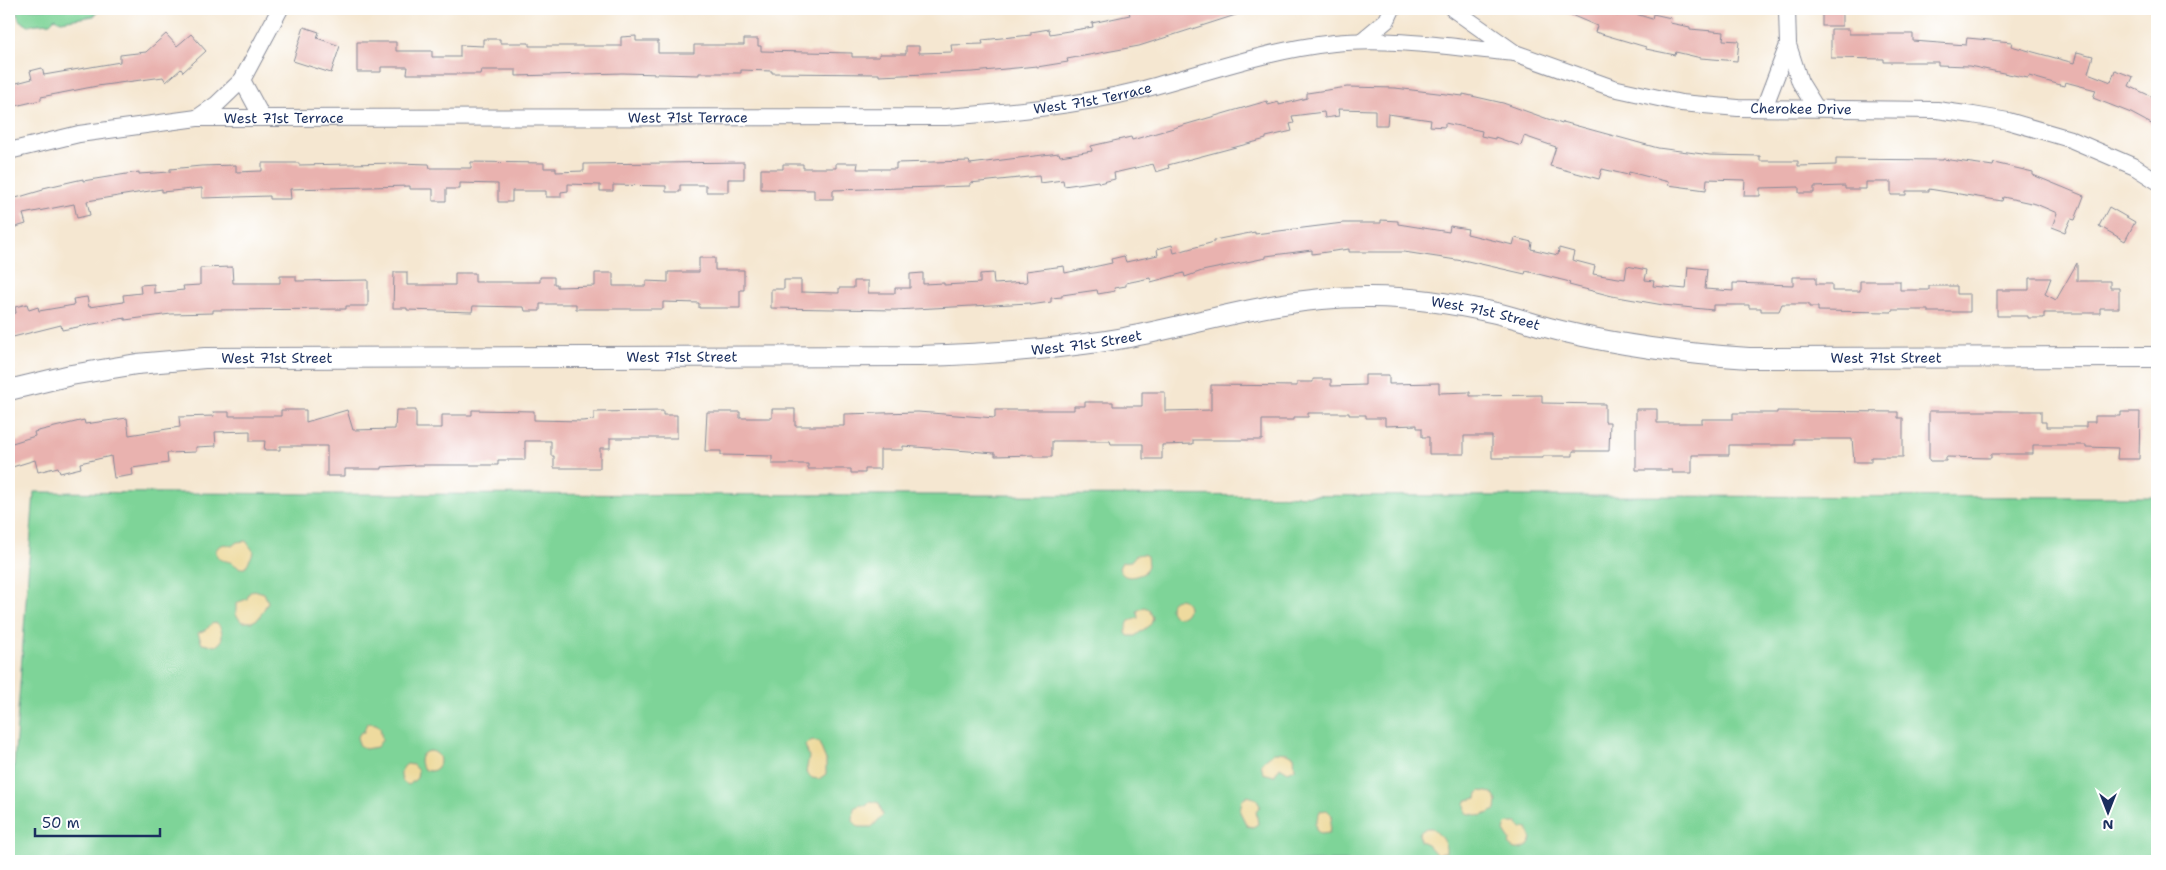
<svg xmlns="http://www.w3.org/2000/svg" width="2166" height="870" viewBox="0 0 2166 870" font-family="'Shantell Sans',sans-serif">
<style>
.green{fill:#7ed498;stroke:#4c827b}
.sand{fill:#eeda9e;stroke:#84847e}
.building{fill:#e9b2af}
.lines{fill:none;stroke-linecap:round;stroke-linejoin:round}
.minor-casing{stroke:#888b98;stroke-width:18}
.tertiary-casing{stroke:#888b98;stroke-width:22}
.minor{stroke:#fff;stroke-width:16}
.tertiary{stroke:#fff;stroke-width:20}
.labels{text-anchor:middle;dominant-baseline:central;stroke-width:4;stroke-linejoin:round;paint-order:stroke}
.street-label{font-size:14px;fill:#1b2f5e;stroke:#fff}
</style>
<rect width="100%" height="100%" fill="#fff"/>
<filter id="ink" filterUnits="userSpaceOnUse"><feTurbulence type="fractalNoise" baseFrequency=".02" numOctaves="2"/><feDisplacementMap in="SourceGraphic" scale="10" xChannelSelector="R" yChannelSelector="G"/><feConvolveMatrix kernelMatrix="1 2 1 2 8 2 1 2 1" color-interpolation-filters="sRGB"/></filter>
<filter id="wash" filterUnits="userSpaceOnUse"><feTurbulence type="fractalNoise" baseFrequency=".0096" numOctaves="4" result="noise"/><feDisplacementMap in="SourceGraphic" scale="20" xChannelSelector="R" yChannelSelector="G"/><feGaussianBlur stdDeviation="1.12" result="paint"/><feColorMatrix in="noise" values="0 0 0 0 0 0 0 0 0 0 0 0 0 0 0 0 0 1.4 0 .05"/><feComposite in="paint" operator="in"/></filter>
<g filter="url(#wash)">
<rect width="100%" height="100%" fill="#f5e7d1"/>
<g class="green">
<path d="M19 9H100L94 16 61 21 55 18 50 23 27 25 19 20 17 11Z"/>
<path d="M34 492 332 494 2157 497V861H9V834Z"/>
</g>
<g class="sand">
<path d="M246 541 254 552 245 568C237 569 236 564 230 562 221 559 217 562 216 550L219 546 225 544 232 546 237 542Z"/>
<path d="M1143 554 1147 556 1148 566 1144 573C1135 577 1123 581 1119 568L1122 562 1131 561 1136 555Z"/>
<path d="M254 590 264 593 268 602 259 618 252 622H242L236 615V603L247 599 249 593Z"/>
<circle cx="1179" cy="608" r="9"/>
<path d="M1144 607 1149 609 1153 618 1151 624 1135 636H1128C1124 631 1127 625 1129 621L1138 618 1137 611Z"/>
<path d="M217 623C222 627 223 636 221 642L216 646 202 644 198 633 207 629 211 624Z"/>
<path d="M368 723 376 724 380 727 382 740 377 747 365 749 360 746 357 738 361 732H364L366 725Z"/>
<path d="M812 740 819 743 826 760V774L819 779 812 778 806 772 809 757 805 745Z"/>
<circle cx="430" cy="761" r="10"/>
<path d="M1274 752 1287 753 1294 756 1295 769 1288 772 1280 767 1274 776 1263 773 1261 763Z"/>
<path d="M407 764 413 765 418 771 417 778 409 785 404 783C399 776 400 769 407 764Z"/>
<path d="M1481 791 1492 793 1497 801 1496 810 1481 816 1466 813 1465 803 1467 800 1477 798 1478 793Z"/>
<path d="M1248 796 1257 799 1260 806 1256 811 1258 824 1253 827 1247 826 1240 812 1242 800Z"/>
<path d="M871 801 879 803 883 815 872 827H859L853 821 854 808 860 805 866 806Z"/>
<path d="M1327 810 1332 815 1329 833 1321 834 1316 830 1315 824 1320 811Z"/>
<path d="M1510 823H1517L1521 829 1527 828 1532 839 1528 846C1521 850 1514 851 1509 845L1510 840 1504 831 1506 824Z"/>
<path d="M1426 828H1432C1439 834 1447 843 1446 852L1437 855 1427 844 1420 841 1419 833Z"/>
</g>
<g id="blocks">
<g class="building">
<path d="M1141 9H1146L1147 13 1160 9H1244L1245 12 1139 46 1067 59 1068 62 1037 67V66L973 72 879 76V74L772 73V71L741 70V73H699V75L622 73 516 76V70H481L480 74H407L408 67H381V72H357V42H396V51H432V57H460V45L483 46V39H500V43H529V46H621V37L636 36V41H658V53H694V45H744V39H758V46H761V51L852 53V57H879V54H906V46H919V53L952 52 951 45 983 44 982 40 1031 35V32L1049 29 1050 34 1093 27 1092 23 1130 15 1129 12Z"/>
<path d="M1557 9H1594L1618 16 1620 9 1652 19 1653 14 1671 18 1670 23 1690 27V29L1724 32 1723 40 1739 41 1737 61 1701 58 1676 52 1675 55 1646 49V47L1595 32 1597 26Z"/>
<rect x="1822" y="9" width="20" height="17"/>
<path d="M304 27 319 32 317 38 340 46 331 73 293 61Z"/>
<path d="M1831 29H1849V34H1913V41L1966 45 1967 38 2012 42 2011 46 2074 63 2077 52 2093 56 2088 73 2111 82 2115 70 2133 77 2129 86 2157 99V127L2131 113 2093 98 2096 90 2065 82 2064 86 2029 76 2028 78 1969 66 1938 65V62H1884V59L1831 58Z"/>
<path d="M166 34 177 46 191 34 206 51 183 72 181 69 166 82 163 77 97 86 41 97V100L11 107 9 85 32 79 30 71 42 68 44 75 120 62V55L146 52Z"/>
<path d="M1347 87 1395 88 1463 96V94L1503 103 1562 124 1563 122 1658 148 1710 155 1760 156V161H1798V166L1836 165V159L1943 160V159L1993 166 1994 163 2033 172V175L2084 196 2075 220 2071 219 2065 232 2052 227 2057 213 2036 204 2003 197 2002 201 1929 189V191H1906V195H1891V182H1866V189H1845V186L1814 187V193H1799V187L1760 188V196H1744L1745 180 1707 179 1706 190 1668 185 1669 182 1629 172 1628 175 1602 169 1599 179 1550 166 1556 147 1524 136 1521 146 1495 137V139L1481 136 1482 131 1445 123V127L1430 126 1431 120 1388 114 1387 125H1375V110L1338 109 1339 116 1325 118 1324 112 1292 116 1294 123 1290 124 1292 131 1266 137V139L1168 165 1169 168 1156 172 1153 164 1114 173 1115 179 1099 183 1098 181 1064 186 1063 180 1040 183 1039 176 970 183V186L833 190V199H814V190L761 189V169H783V164H803V168H836V163H858L857 169H896V163L969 161 970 164 1059 153 1060 156 1092 151 1091 146 1131 137 1132 140 1267 101 1268 105 1279 102V105L1307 98V93Z"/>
<path d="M471 162 544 163V168H556V172L584 171V164L744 162V179H728V192H706V185H680V192H666V186L613 185V191H600V185L568 184V191L561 192V197H546V191H512V202H498V184L460 183V189H446V201H433V189H410V186L290 189 291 199H270V196L202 198V188L162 192V189L87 201 90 215 77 218 74 204 23 214 26 224 9 229V200L43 190V188L83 179V181L139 172V174L170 172V169L201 166 236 165V172L262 171V163H299V165L398 163 429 164 430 168H471Z"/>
<path d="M2109 207 2135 222 2125 241 2099 226Z"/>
<path d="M1381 220 1398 221V224L1449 232 1450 226 1468 229 1467 234 1513 245 1515 238 1532 242 1531 249 1558 255 1559 248 1574 252 1572 260 1595 266 1593 274 1625 279 1627 266 1647 270 1645 280 1654 281 1653 286 1686 289 1688 267 1707 269 1705 289 1733 291V283L1793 285V277H1816V284H1832V291H1860V281H1900V290H1929V286H1957V294H1970V312H1928V310H1892V312L1818 311V307H1809V304H1782L1779 311H1761V308H1749V305H1713V310L1663 305 1612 296 1569 285 1570 282 1526 271 1525 274 1463 260V261L1404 252H1349V249L1312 254V250L1266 256V258L1202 271 1185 277 1184 273 1151 282 1150 278 1126 283V286L1114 288 1115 291 1098 294 1097 290 1062 295V297L1051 298V302L1030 305V303L895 310 771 308V289H784V280H801V292L839 293V288H854V281H868V293H895V288H910V274L923 273V284L944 283V285L980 283V274L993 273 994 284 1027 282 1026 271 1064 266 1065 273 1112 263 1111 259 1124 256 1126 262 1158 255 1157 249 1172 245 1174 253 1214 242V240L1255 232V234L1343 223H1381Z"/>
<path d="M699 258H715V270H744V290H740V308H699V303L663 302V309H576V304H540V311H525L524 307 473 306 472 312 407 310V308H393L394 272H407V285H455V273H475V282H540V277H554V284H557V287L595 286V273H613V286H646V281L668 282V272H699Z"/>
<path d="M2077 263V281H2110V288H2119V308H2100V313H2044V318H2028V316H1997V290H2029V278H2051L2045 294 2056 300Z"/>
<path d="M232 267 233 283H280V276H296V281L368 280V306H346V309L213 310V313L171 314 125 320V318L62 330 61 325 9 338V315L16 313 15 307 27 304 29 310 38 307 39 311 74 305 73 299 87 297 89 307 124 302 123 295 141 293 140 285 154 284V293L184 290 183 286 200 285V268Z"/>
<path d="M1365 375H1389V384L1439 383V393L1470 392V396L1542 395V403L1605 404V422H1610L1609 451H1573V456H1543V458H1492V436H1464V454H1429V437H1422V428H1417V425L1385 426V418H1366V415H1349V413H1308V417H1294V420H1262V440H1193V444L1162 445V459H1143V444H1111L1110 441H1052V457H1034V455L995 456V453L903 446V450H880V469H865V473H851V469H808V464H772V456L721 455V451H705L707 412H740V418H772V409H795V426H844V414L918 412 995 418V410H1074V406H1085V402H1113V406H1142V392H1165V411L1211 410V385L1297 386V382H1313V379H1331V386L1365 385Z"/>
<path d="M1636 409H1657V423H1702V419H1733V413H1777V411L1898 412V418H1903V457H1871V462H1854L1852 439H1794V445H1729V455H1692V473H1672V470H1636Z"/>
<path d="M281 410H306V422L347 410 353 430 395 429 396 410H416V428H442V415H472V410L534 411V420L582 421 594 420V412L663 411V415H677V438H610V448H600V468H554V456H551V441H525V460H498V465H417L382 467V469H345V476H327V446H280V450H264L265 441H250V431L215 432 216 446 196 447V452L167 453 168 463 132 468 133 475 114 478 111 456 80 463 81 468 60 473 58 467 38 472 35 460 9 468V444L35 436 34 432 84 420 85 424 127 418 129 435 180 427 179 417 214 416 213 412H229V416H281Z"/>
<path d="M1929 411H2041V422H2046V427H2086V422H2095V416H2121V412H2140L2139 459H2117L2118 448 2086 447V445H2033V454H1991V458L1946 457V461H1929Z"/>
</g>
</g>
</g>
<g filter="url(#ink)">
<use href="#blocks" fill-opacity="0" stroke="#888b98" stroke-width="1"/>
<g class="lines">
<defs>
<g id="minor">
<path id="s1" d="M1453 9 1515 53 1613 88 1681 103 1738 108 1937 110 1973 115 2008 121 2070 139 2135 167 2157 181"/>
<path d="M1363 40 1387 20 1392 9"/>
<path d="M1788 45 1800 82 1816 108"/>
<path d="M242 80 262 117"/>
<path d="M1764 108 1788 45 1787 9"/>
<path d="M197 118 217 104 242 80 280 9"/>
<path id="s2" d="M9 151 79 134 197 118 946 117C1011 112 1076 106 1140 90 1205 73 1267 50 1334 43 1391 37 1457 48 1515 53"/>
</g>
<g id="tertiary">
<path id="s3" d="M9 390 71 375 137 364 205 358 918 356C987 354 1056 350 1124 338 1204 323 1279 297 1362 297 1406 296 1452 303 1496 313 1518 318 1539 326 1561 331 1623 346 1686 354 1749 358L2157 357"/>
</g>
</defs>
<use href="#minor" class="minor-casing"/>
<use href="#tertiary" class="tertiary-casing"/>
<use href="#minor" class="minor"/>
<use href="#tertiary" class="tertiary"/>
</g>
</g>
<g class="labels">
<g class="street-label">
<text stroke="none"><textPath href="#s2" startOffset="1088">West 71st Terrace</textPath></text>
<text stroke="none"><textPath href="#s1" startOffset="370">Cherokee Drive</textPath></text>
<text stroke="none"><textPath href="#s2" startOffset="278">West 71st Terrace</textPath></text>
<text stroke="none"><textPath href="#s2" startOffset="682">West 71st Terrace</textPath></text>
<text stroke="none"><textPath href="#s3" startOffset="1486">West 71st Street</textPath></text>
<text stroke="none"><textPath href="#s3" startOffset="1081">West 71st Street</textPath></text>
<text stroke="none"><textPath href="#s3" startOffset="676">West 71st Street</textPath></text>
<text stroke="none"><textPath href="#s3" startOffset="271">West 71st Street</textPath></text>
<text stroke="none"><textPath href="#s3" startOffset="1891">West 71st Street</textPath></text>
</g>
</g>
<rect width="2166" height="870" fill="none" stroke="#fff" stroke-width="30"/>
<g transform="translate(2108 812) rotate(180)" stroke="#ffffff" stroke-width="4" paint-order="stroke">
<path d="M0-4L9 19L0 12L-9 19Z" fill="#1b2f5e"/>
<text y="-8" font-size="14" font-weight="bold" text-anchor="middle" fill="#1b2f5e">N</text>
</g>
<path d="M35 828v8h125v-8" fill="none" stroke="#1b2f5e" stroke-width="2.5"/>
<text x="42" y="828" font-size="15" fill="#1b2f5e" stroke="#ffffff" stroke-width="4" paint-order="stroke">50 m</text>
</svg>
